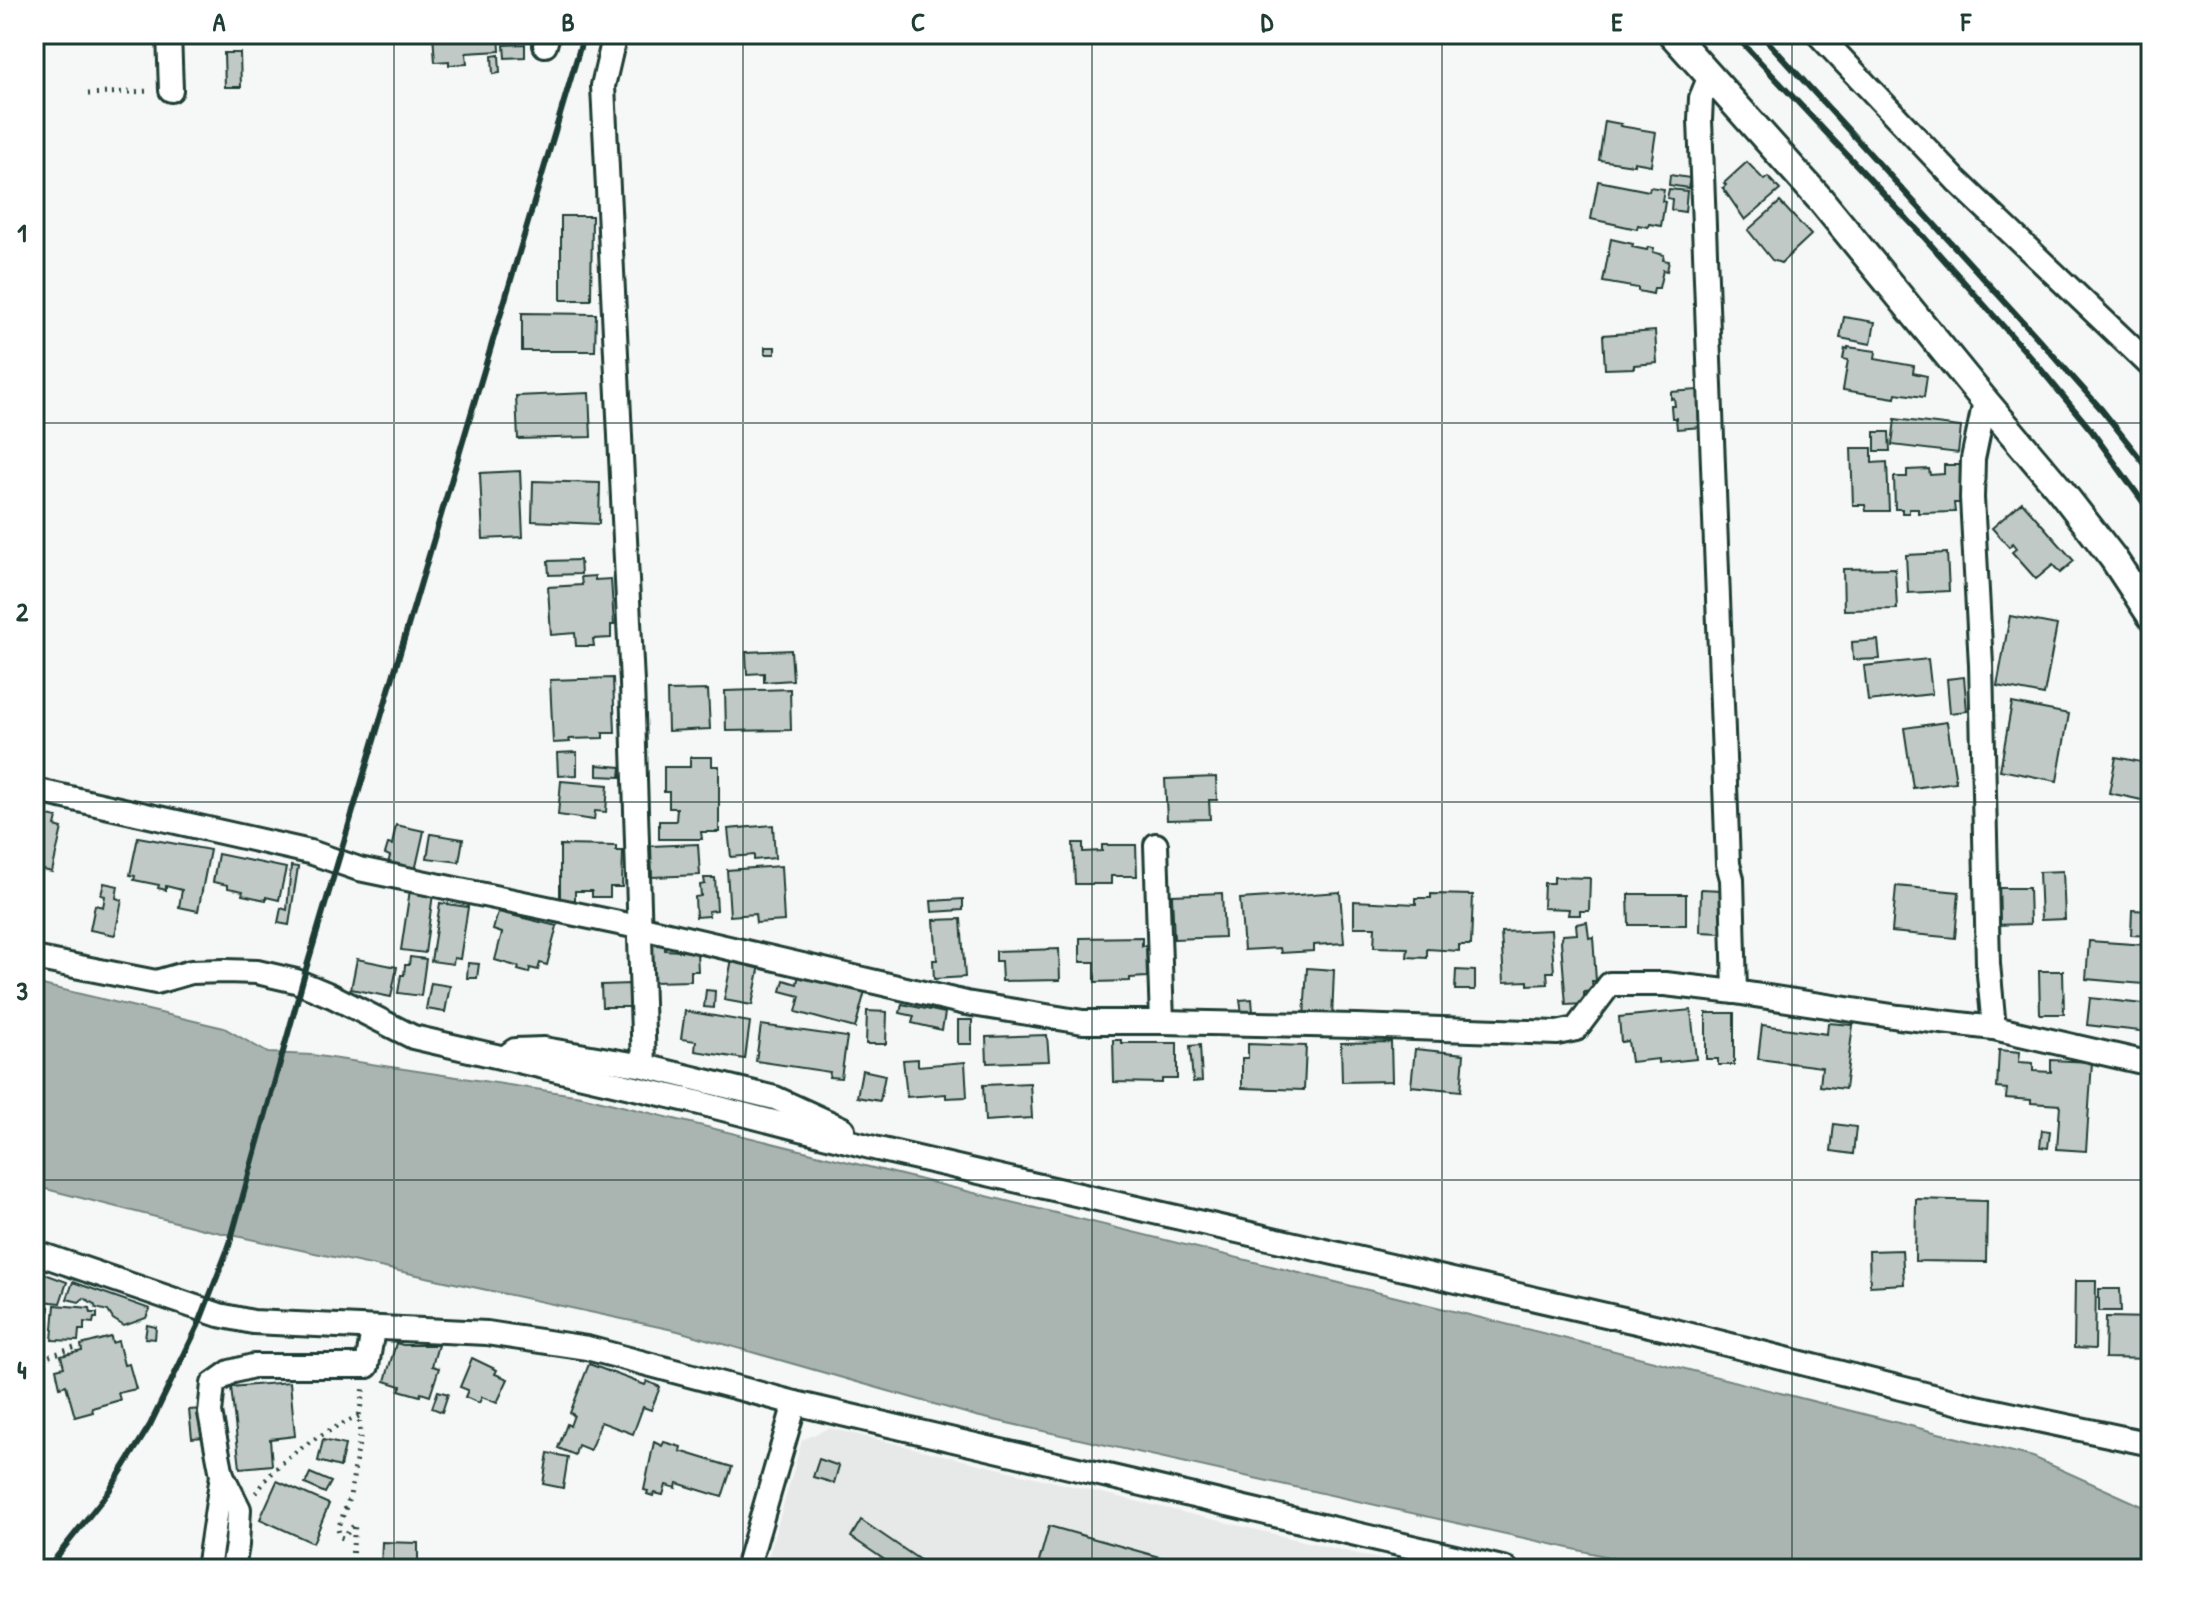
<svg xmlns="http://www.w3.org/2000/svg" width="2185" height="1603" viewBox="0 0 2185 1603" font-family="'Patrick Hand',sans-serif">
<style>
.built{fill:#e6e9e8}
.water{fill:#aab5b1;stroke:#72857f;stroke-width:2}
.building{fill:#c0c9c6;stroke:#1f3d34;stroke-width:2}
.lines{fill:none;stroke-linecap:round;stroke-linejoin:round}
.minor-casing{stroke:#1f3d34;stroke-width:28}
.tertiary-casing{stroke:#1f3d34;stroke-width:32}
.path{stroke:#1f3d34;stroke-width:5;stroke-dasharray:2 6;stroke-linecap:butt}
.minor{stroke:#fff;stroke-width:22}
.tertiary{stroke:#fff;stroke-width:26}
.rail{stroke:#1f3d34;stroke-width:6}
.grid{fill:none;stroke:#1f3d34;stroke-width:2;stroke-opacity:0.55}
.neatline{fill:none;stroke:#1f3d34;stroke-width:3}
.grid-label{font-size:26px;text-anchor:middle;font-weight:bold;fill:#1f3d34}
</style>
<rect width="100%" height="100%" fill="#f6f7f7"/>
<filter id="ink" filterUnits="userSpaceOnUse"><feTurbulence type="fractalNoise" baseFrequency=".0125" numOctaves="2"/><feDisplacementMap in="SourceGraphic" scale="16" xChannelSelector="R" yChannelSelector="G"/><feConvolveMatrix kernelMatrix="1 2 1 2 8 2 1 2 1" color-interpolation-filters="sRGB"/></filter>
<g filter="url(#ink)">
<path class="built" d="M829 1428 1421 1569H765L802 1440Z"/>
<path class="water" d="M34 983 224 1028 268 1053 312 1055 581 1096 1583 1343 2033 1457 2151 1510V1569H1663L976 1416 678 1331 203 1229 34 1186Z"/>
<g class="building">
<path d="M433 34H499L500 51 466 53 467 64 449 65V61L435 62Z"/>
<path d="M525 44V57L505 58 504 45Z"/>
<path d="M224 53H240L241 87H225Z"/>
<path d="M499 55 500 73 493 74 492 56Z"/>
<path d="M1605 121 1621 124 1620 126 1656 132 1651 165 1634 162V165L1599 160Z"/>
<path d="M1747 162 1764 180 1768 177 1780 190 1745 220 1723 188 1726 185 1724 183Z"/>
<path d="M1670 175 1690 178 1688 188 1669 185Z"/>
<path d="M1598 181 1649 191 1650 187 1664 189 1662 201 1665 202 1661 226 1649 224 1648 227 1638 225 1637 229 1591 219Z"/>
<path d="M1669 189 1687 191 1685 212 1671 210 1672 199 1667 198Z"/>
<path d="M1780 202 1811 235 1781 263 1772 260 1748 230Z"/>
<path d="M561 216H592L591 300H561Z"/>
<path d="M1611 239 1633 244 1632 247 1647 250 1648 247 1654 248 1653 252 1664 255 1663 260 1669 261 1667 271 1663 270 1659 288H1654L1653 294 1638 291V288L1603 282Z"/>
<path d="M522 313 596 314 595 351H522Z"/>
<path d="M1844 317 1875 322 1871 344 1840 338Z"/>
<path d="M1655 331 1657 363 1634 365V368L1605 369 1603 335Z"/>
<rect x="765" y="347" width="10" height="7"/>
<path d="M1848 347 1876 351 1875 359 1914 366 1913 373 1927 376 1924 397 1896 393 1895 398 1843 390 1848 360 1843 359 1845 348 1848 349Z"/>
<path d="M1698 390 1701 427 1677 429 1676 418H1672L1671 406H1675L1674 398 1671 399V392Z"/>
<path d="M589 393 591 437 518 439 516 396Z"/>
<path d="M1895 419 1961 427 1958 453 1892 445Z"/>
<path d="M1875 432H1889L1890 451H1875Z"/>
<path d="M1851 448H1872V463L1887 462 1889 511H1866L1865 505H1853Z"/>
<path d="M1944 465H1962L1963 503H1954L1955 512 1918 513V509H1909V513H1902V509H1895L1894 477H1907V470L1929 469 1930 475 1944 474Z"/>
<path d="M520 471 523 537 483 539 480 473Z"/>
<path d="M533 481 600 483 599 524 532 521Z"/>
<path d="M2022 502 2074 561 2060 573 2053 565 2036 579 2012 552 2017 548 2013 543 2009 547 1992 528Z"/>
<path d="M1947 553 1949 591 1908 593 1906 555Z"/>
<path d="M580 560 581 574 549 575 548 561Z"/>
<path d="M1895 568 1897 609 1844 610 1843 569Z"/>
<path d="M595 576V580L611 579 614 625H611V638L593 639 594 646H576L575 633 551 635 548 587 582 585 581 577Z"/>
<path d="M2010 616 2057 625 2044 695 1997 686Z"/>
<path d="M1878 640 1880 659 1853 660 1852 642Z"/>
<path d="M791 650 793 680 764 682V673L747 674 746 652Z"/>
<path d="M1928 659 1932 694 1868 701 1864 666Z"/>
<path d="M1964 677 1967 711 1950 713 1947 679Z"/>
<path d="M613 678 615 733H603V738L569 739 570 742 553 743 550 680Z"/>
<path d="M790 689 791 730 726 731 725 691Z"/>
<path d="M708 690 710 729 668 731 667 691Z"/>
<path d="M2012 703 2069 714 2057 781 2000 770Z"/>
<path d="M1947 722 1956 782 1913 788 1904 728Z"/>
<path d="M577 752V775L558 776 557 753Z"/>
<path d="M690 757H712V766H719V832H701L702 839H659V821H676L677 808H669V792H664V767H690Z"/>
<path d="M2116 757 2151 764V802L2109 793Z"/>
<path d="M597 765 621 767 620 777 597 776Z"/>
<path d="M1216 777 1217 800H1209L1210 819 1167 820 1165 779Z"/>
<path d="M561 781 608 785 606 812 595 811 594 820 558 815Z"/>
<path d="M34 813 57 818 55 826 62 828 52 872 39 869 37 875H34Z"/>
<path d="M396 825 424 831 415 871 388 864 390 856 385 854 388 844 392 845Z"/>
<path d="M773 825 775 858 754 860V855L731 857 728 829Z"/>
<path d="M431 834 463 839 459 862 427 858Z"/>
<path d="M138 837 210 850 198 911 179 907 182 890 166 886V890L158 888 159 885 134 880 135 876 130 875Z"/>
<path d="M1073 843H1083V852L1102 851V845H1136L1137 876H1111V884H1075Z"/>
<path d="M698 844 700 875 652 877 651 846Z"/>
<path d="M560 845 616 846V851H623L622 887H610V897H592V891H575V900H560Z"/>
<path d="M218 854 286 868 279 900 266 897V900L242 895 243 891 228 888V885L213 882Z"/>
<path d="M291 866 298 867 289 925 278 923 281 908 287 910Z"/>
<path d="M781 866 784 921 756 923 755 914 730 916 727 870Z"/>
<path d="M2063 871 2065 919 2041 920 2039 872Z"/>
<path d="M1554 877 1590 878 1589 911H1580V915H1568L1569 909 1543 908 1544 883H1554Z"/>
<path d="M704 878H715L717 910 708 911 709 916 696 917 695 897 701 896 700 885 705 884Z"/>
<path d="M104 883 118 886 116 898 122 900 115 935 90 930 95 905 103 907 105 896 101 895Z"/>
<path d="M1896 886 1959 892 1955 938 1892 932Z"/>
<path d="M1992 888H2029L2030 924 1993 925Z"/>
<path d="M1701 889 1722 890 1721 933 1700 932Z"/>
<path d="M410 890 433 894 425 953 401 950Z"/>
<path d="M1340 892 1344 943 1314 945V951L1281 953 1280 948 1244 950 1240 899Z"/>
<path d="M1222 893 1224 937 1174 939 1172 895Z"/>
<path d="M1431 894 1473 895 1471 945H1459V951L1427 949V958L1407 957 1408 948 1374 947 1375 927H1354V901L1416 904V898H1431Z"/>
<path d="M1628 894H1686V925H1629Z"/>
<path d="M963 899V910L932 912 931 901Z"/>
<path d="M440 903 468 907 460 959 454 958 453 964 431 961Z"/>
<path d="M2132 910 2151 911V936L2131 935Z"/>
<path d="M498 912 557 926 547 965 540 963 538 970 530 968 529 973 518 970 519 967 495 960 502 933 493 930Z"/>
<path d="M961 919 965 977 934 979 933 960H937L934 920Z"/>
<path d="M1587 922 1589 938 1593 937 1596 981H1592L1593 991 1584 992V1004L1566 1005 1561 941 1563 935 1577 934 1576 924Z"/>
<path d="M1551 930 1554 972H1547L1548 984 1528 985V981L1504 982 1501 932Z"/>
<path d="M1142 937V946H1146L1147 977 1130 978V981L1095 982V962H1080V938Z"/>
<path d="M2089 941 2146 945 2143 984 2086 979Z"/>
<path d="M652 943H665V950L697 952 698 971H691V981L653 982Z"/>
<path d="M1059 949 1060 980 1002 981 1001 961H996V951Z"/>
<path d="M410 957 426 959 421 996 398 993 401 975H404L405 965H409Z"/>
<path d="M357 959 397 967 391 997 351 989Z"/>
<path d="M732 959 760 965 752 1005 724 1000Z"/>
<path d="M468 963 479 964 477 978H467Z"/>
<path d="M1307 968 1334 970 1332 1019 1304 1017Z"/>
<path d="M1456 970 1475 971V990H1455Z"/>
<path d="M2039 971H2063L2064 1014H2040Z"/>
<path d="M799 974 865 991 855 1028 796 1012 800 996 781 991 784 980 797 984Z"/>
<path d="M431 983 450 986 445 1012 426 1009Z"/>
<path d="M630 984V1007H602L601 985Z"/>
<path d="M706 990 715 991 714 1008 704 1007Z"/>
<path d="M2090 998 2151 1005 2148 1032 2087 1025Z"/>
<path d="M1252 999 1253 1012 1242 1014 1240 1000Z"/>
<path d="M902 1004 945 1013 942 1030 912 1023 914 1016 900 1013Z"/>
<path d="M1691 1010 1696 1059 1658 1063V1059L1631 1062 1628 1041 1621 1042 1619 1017Z"/>
<path d="M685 1011 750 1022 745 1059 695 1051 696 1041 681 1039Z"/>
<path d="M867 1011 887 1012 886 1044H866Z"/>
<path d="M1706 1013H1734V1065H1718V1059H1706Z"/>
<rect x="958" y="1020" width="14" height="24"/>
<path d="M1828 1023 1853 1025 1845 1089 1820 1086 1822 1067 1758 1059 1762 1025 1827 1034Z"/>
<path d="M761 1025 847 1037 841 1078 829 1077 830 1072 756 1061Z"/>
<path d="M1047 1035 1049 1061 987 1063 986 1037Z"/>
<path d="M1113 1040H1121V1043H1177V1079H1162V1083L1114 1082Z"/>
<path d="M1391 1042 1392 1081 1342 1082 1341 1043Z"/>
<path d="M1248 1044 1306 1046 1304 1090 1242 1088V1058H1248Z"/>
<path d="M1200 1045 1202 1081 1193 1082 1190 1046Z"/>
<path d="M1415 1049 1464 1054 1461 1091 1411 1086Z"/>
<path d="M1999 1050 2020 1052 2019 1062 2033 1063V1071L2051 1072V1060L2092 1062 2086 1151 2057 1149 2060 1105 2031 1103V1100L2006 1098 2007 1089 1997 1088Z"/>
<path d="M918 1059V1066L965 1062 967 1097 946 1098V1094L907 1097 903 1060Z"/>
<path d="M862 1070 885 1075 880 1101 857 1097Z"/>
<path d="M1030 1083 1032 1118 985 1121 983 1085Z"/>
<path d="M1834 1124 1856 1127 1853 1154 1831 1151Z"/>
<path d="M2042 1130 2050 1131 2048 1148 2040 1147Z"/>
<path d="M1916 1199 1987 1201 1986 1262 1915 1261Z"/>
<path d="M1902 1250 1904 1284 1870 1286 1869 1251Z"/>
<path d="M34 1270 67 1282 60 1303 34 1300Z"/>
<path d="M2075 1281H2096L2095 1349 2074 1348Z"/>
<path d="M73 1282 150 1309 146 1318 124 1326 113 1319 108 1311 96 1308 94 1304 84 1298 79 1302 67 1299Z"/>
<path d="M2099 1289H2120L2121 1311H2099Z"/>
<path d="M55 1305 90 1308 91 1313H97V1318H94L93 1323 84 1322V1330H79L78 1341 52 1340Z"/>
<path d="M40 1306 49 1307 45 1349 34 1348V1311H39Z"/>
<path d="M2106 1317 2151 1318V1359L2105 1358Z"/>
<path d="M147 1325 156 1327 155 1339 145 1338Z"/>
<path d="M111 1337 112 1343 118 1341 124 1365 129 1364 136 1389 118 1393 120 1400 92 1408 93 1412 75 1417 66 1385 60 1387 56 1369 64 1367 61 1356 82 1351 81 1345Z"/>
<path d="M396 1343 403 1345H438L432 1366 439 1368 430 1396 421 1393 420 1396 399 1390 401 1386 385 1381Z"/>
<path d="M472 1358 497 1370 495 1374 508 1379 497 1403 482 1397 479 1403 465 1397 468 1390 460 1387Z"/>
<path d="M589 1364 645 1385 647 1381 660 1387 651 1410 643 1407 633 1434 601 1422 590 1450 578 1445 575 1455 558 1448 567 1424 570 1426 574 1415 570 1413Z"/>
<path d="M290 1382 295 1436 270 1439 272 1465 240 1468 231 1387Z"/>
<path d="M438 1391 448 1394 442 1412 432 1408Z"/>
<path d="M202 1409 205 1437 192 1438 189 1410Z"/>
<path d="M323 1440 345 1445 340 1467 318 1461Z"/>
<path d="M654 1442 662 1446 664 1442 681 1447 680 1451 732 1467 722 1497 677 1483 676 1488 666 1485 663 1495 654 1493 653 1496 647 1494 648 1491 644 1490Z"/>
<path d="M548 1453 568 1457 563 1488 543 1484Z"/>
<path d="M819 1459 839 1466 834 1483 813 1477Z"/>
<path d="M310 1473 331 1482 325 1493 305 1484Z"/>
<path d="M277 1481 329 1504 313 1543 260 1519Z"/>
<path d="M861 1520 933 1569H898L851 1537Z"/>
<path d="M1049 1526 1202 1569H1037Z"/>
<path d="M382 1542 418 1543V1569H381Z"/>
</g>
<g class="lines">
<defs>
<g id="minor">
<path d="M169 34 171 90"/>
<path d="M615 34 603 86 632 683 644 1066"/>
<path d="M1818 34 1956 180 2151 366"/>
<path d="M545 45 548 34"/>
<path d="M1710 76 1701 98 1700 120 1728 864 1732 879 1735 992"/>
<path d="M1985 401 1973 459 1972 498 1981 665 1988 964 1994 1028"/>
<path d="M34 790 310 852 359 869 638 927 966 1003 1083 1022H1162L1356 1026 1557 1033 1576 1029 1610 984H1665L1735 992 1899 1017 1994 1028 2151 1064"/>
<path d="M1156 845 1162 1022"/>
<path d="M34 958 156 982 191 972 225 971 257 972 296 981 332 996 413 1037 696 1102 878 1149 1667 1329 1972 1406 2151 1444"/>
<path d="M504 1058 515 1050 544 1049 644 1066 775 1098 843 1129"/>
<path d="M34 1252 219 1315 253 1322 487 1333 587 1348 795 1403 1506 1569"/>
<path d="M208 1569 222 1475"/>
<path d="M233 1569 237 1545 239 1509 222 1475 210 1413 213 1384 230 1372 253 1366H367L373 1329"/>
<path d="M747 1569 795 1403"/>
</g>
<path id="tertiary" d="M1672 34 1820 199 1985 401 2061 491 2113 558 2151 616"/>
</defs>
<use href="#minor" class="minor-casing"/>
<use href="#tertiary" class="tertiary-casing"/>
<g class="path">
<path d="M88 94 150 91"/>
<path d="M34 1361 77 1347"/>
<path d="M256 1493C282 1455 318 1435 359 1416"/>
<path d="M351 1569 355 1524 343 1538 340 1537 338 1529 350 1496 360 1437 359 1416 364 1387"/>
</g>
<use href="#minor" class="minor"/>
<use href="#tertiary" class="tertiary"/>
<g class="rail">
<path d="M1734 34 1923 236 2034 361 2091 430 2151 513"/>
<path d="M1761 34 2045 346 2102 410 2151 472"/>
<path d="M47 1569 109 1491 150 1425 198 1326 229 1246 306 969 584 34"/>
</g>
</g>
</g>
<path class="grid" d="M394 34V1569M743 34V1569M1092 34V1569M1442 34V1569M1792 34V1569M34 423H2151M34 802H2151M34 1180H2151"/>
<rect width="2185" height="1603" fill="none" stroke="#fff" stroke-width="88"/>
<rect x="44" y="44" width="2097" height="1515" class="neatline"/>
<g class="grid-label">
<text x="219" y="31">A</text>
<text x="568" y="31">B</text>
<text x="918" y="31">C</text>
<text x="1267" y="31">D</text>
<text x="1617" y="31">E</text>
<text x="1966" y="31">F</text>
<text x="22" y="242">1</text>
<text x="22" y="621">2</text>
<text x="22" y="1000">3</text>
<text x="22" y="1379">4</text>
</g>
</svg>
